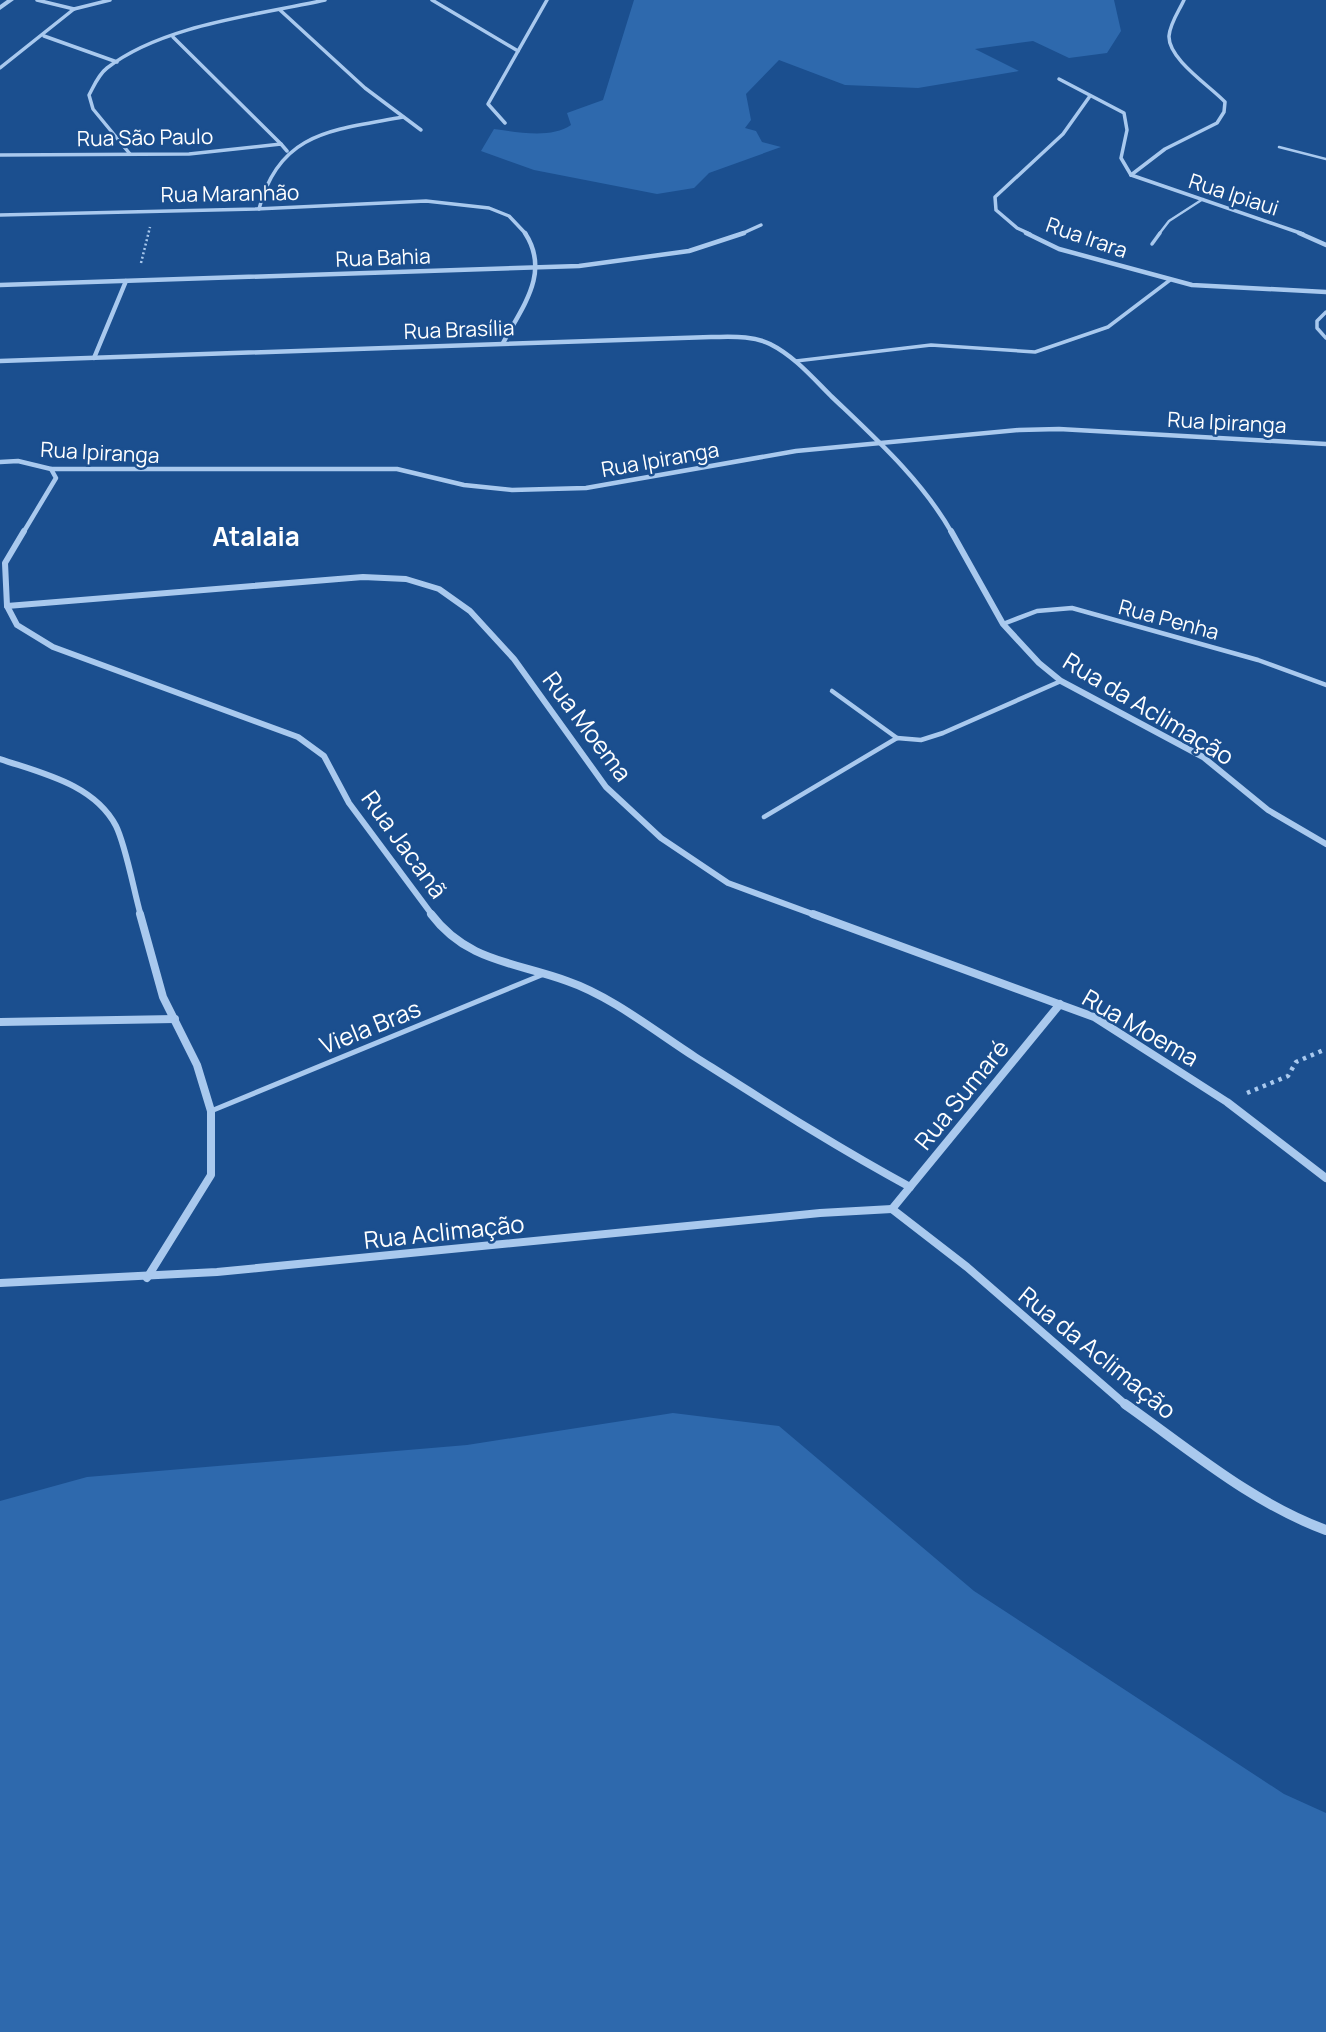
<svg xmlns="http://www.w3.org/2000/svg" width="1326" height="2032" viewBox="0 0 1326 2032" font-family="Manrope,sans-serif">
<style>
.green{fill:#2e69ad}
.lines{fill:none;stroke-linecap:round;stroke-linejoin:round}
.path-far1{stroke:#a9c9ee;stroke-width:2.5;stroke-dasharray:2 2.5;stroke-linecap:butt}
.path{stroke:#a9c9ee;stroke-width:4.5;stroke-dasharray:3.5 5;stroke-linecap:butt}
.service-far3{stroke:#a9c9ee;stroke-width:2.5}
.service-far2{stroke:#a9c9ee;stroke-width:3.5}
.service-far1{stroke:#a9c9ee;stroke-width:4.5}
.service{stroke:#a9c9ee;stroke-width:5}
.minor-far4{stroke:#a9c9ee;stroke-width:3.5}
.minor-far3{stroke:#a9c9ee;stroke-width:4.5}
.minor-far2{stroke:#a9c9ee;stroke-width:6}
.minor-far1{stroke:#a9c9ee;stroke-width:8}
.minor{stroke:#a9c9ee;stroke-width:10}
.tertiary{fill:#a9c9ee;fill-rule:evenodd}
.labels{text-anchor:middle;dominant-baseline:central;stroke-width:5;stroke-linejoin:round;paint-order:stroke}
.far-street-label{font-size:21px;fill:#fff;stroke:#1b4f8f}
.street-label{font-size:24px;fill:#fff;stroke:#1b4f8f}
.far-district-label{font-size:26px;font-weight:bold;fill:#fff;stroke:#1b4f8f}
</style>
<rect width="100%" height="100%" fill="#1b4f8f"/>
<g class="green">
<path d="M634 0H1114L1121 31 1107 53 1069 58 1033 41 975 49 1019 71 918 88 845 85 779 60 746 94 751 120 745 128 756 131 762 142 781 147 709 173 694 188 657 194 534 170 481 151 494 129C517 132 551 139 571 125L567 113 603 100Z"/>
<path d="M673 1413 779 1426 974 1591 1284 1794 1326 1813V2032H0V1501L87 1477 467 1445Z"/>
</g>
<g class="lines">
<path class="path-far1" d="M141 263 150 227"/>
<path class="path" d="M1247 1093 1288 1076 1296 1062 1326 1049"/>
<g class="service-far3">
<path d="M1279 147 1326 159"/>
<path d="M1159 234 1169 221 1203 199"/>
</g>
<g class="service-far2">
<path d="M1152 244 1160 233"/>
<path d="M1326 312 1317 321V328L1326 338"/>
<path d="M796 361 931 345 1035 352 1108 327 1170 280"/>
</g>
<g class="service-far1">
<path d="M1003 624 1037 611 1072 608 1258 660 1326 685"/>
<path d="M832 691 897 738"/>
<path d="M764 817 897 738 921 740 943 733 1061 681"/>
</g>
<path class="service" d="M211 1111 544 974"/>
<g class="minor-far4">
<path d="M37 0 74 9"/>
<path d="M432 0 518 51"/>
<path d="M280 10 365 88 421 130"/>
<path d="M44 36 117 62"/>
<path d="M173 37 281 144"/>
<path d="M0 68 74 9 110 0"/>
<path d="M1059 79 1124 113 1127 130 1121 158 1131 175"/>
<path d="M505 123 488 104 547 0"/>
<path d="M130 154 93 109 89 95C94 86 98 75 107 68 162 25 257 15 325 0"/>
<path d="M0 155 189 154 281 144 287 151"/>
<path d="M1131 175 1165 149 1217 123 1224 112 1225 102C1210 86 1168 59 1169 36 1170 23 1179 11 1184 0"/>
<path d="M1131 175 1303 234"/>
<path d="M259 209C279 131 334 130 403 117"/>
<path d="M0 215 256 209 426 201 489 208 509 216 526 234"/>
<path d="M741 234 761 225"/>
<path d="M1030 234 1017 228 996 210 995 197 1063 134 1090 96"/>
</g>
<g class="minor-far3">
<path d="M1026 233 1059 249 1192 285 1326 292"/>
<path d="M1299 233 1326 245"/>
<path d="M0 285 579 266 689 251 744 233"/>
<path d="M503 343C522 307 551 273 525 233"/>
<path d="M94 358 126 281"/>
<path d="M0 361 711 337C730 337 752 335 770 344 794 356 812 377 831 396 875 438 922 480 952 533"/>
<path d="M0 462 18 461 51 469H397L464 485 512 490 586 488 796 451 1019 430 1059 429 1326 444"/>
<path d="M23 533 56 478 51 469"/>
</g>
<g class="minor-far2">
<path d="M24 531 5 563 7 606 17 625 53 647 298 737 324 756 349 803 433 916"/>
<path d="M951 531 1003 624 1039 663 1061 681 1203 757 1268 810 1326 844"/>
<path d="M7 606 363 577 406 579 439 589 470 611 514 659 606 787 661 838 728 883 818 916"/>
<path d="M0 759C41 773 94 784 116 826 126 846 134 892 141 916"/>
</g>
<g class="minor-far1">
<path d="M140 914 163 997 197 1065 211 1111V1175L147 1278"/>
<path d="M431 914C467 962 515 962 567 981 611 996 656 1032 695 1057 766 1102 836 1147 910 1187"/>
<path d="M813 914 1094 1017 1227 1102 1326 1178"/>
<path d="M0 1022 175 1019"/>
<path d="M892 1209 967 1267 1127 1406"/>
<path d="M892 1209 1060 1004"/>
<path d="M0 1283 217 1272 820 1213 892 1209"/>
</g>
<path class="minor" d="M1125 1404C1189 1449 1252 1503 1326 1530"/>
<path class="tertiary" d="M7 0H14L0 10V5Z"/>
</g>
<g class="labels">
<g class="far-street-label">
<text transform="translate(145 137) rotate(-1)">Rua São Paulo</text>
<text transform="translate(230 193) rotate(-1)">Rua Maranhão</text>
<text transform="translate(1234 194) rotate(18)">Rua Ipiaui</text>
<text transform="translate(1087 237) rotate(19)">Rua Irara</text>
<text transform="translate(383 257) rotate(-2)">Rua Bahia</text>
<text transform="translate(459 329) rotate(-2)">Rua Brasília</text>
<text transform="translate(1227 422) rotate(3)">Rua Ipiranga</text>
<text transform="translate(100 452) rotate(3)">Rua Ipiranga</text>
<text transform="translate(660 459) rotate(-10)">Rua Ipiranga</text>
<text transform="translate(1169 619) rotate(15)">Rua Penha</text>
</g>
<g class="street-label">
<text transform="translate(1149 708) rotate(31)">Rua da Aclimação</text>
<text transform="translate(588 726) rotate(53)">Rua Moema</text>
<text transform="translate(405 844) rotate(54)">Rua Jacanã</text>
<text transform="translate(370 1026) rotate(-22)">Viela Bras</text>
<text transform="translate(1141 1027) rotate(30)">Rua Moema</text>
<text transform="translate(961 1094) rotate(-51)">Rua Sumaré</text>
<text transform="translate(444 1231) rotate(-6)">Rua Aclimação</text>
<text transform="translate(1098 1352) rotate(39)">Rua da Aclimação</text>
</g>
<g class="far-district-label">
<text x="256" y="536">Atalaia</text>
</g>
</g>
</svg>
